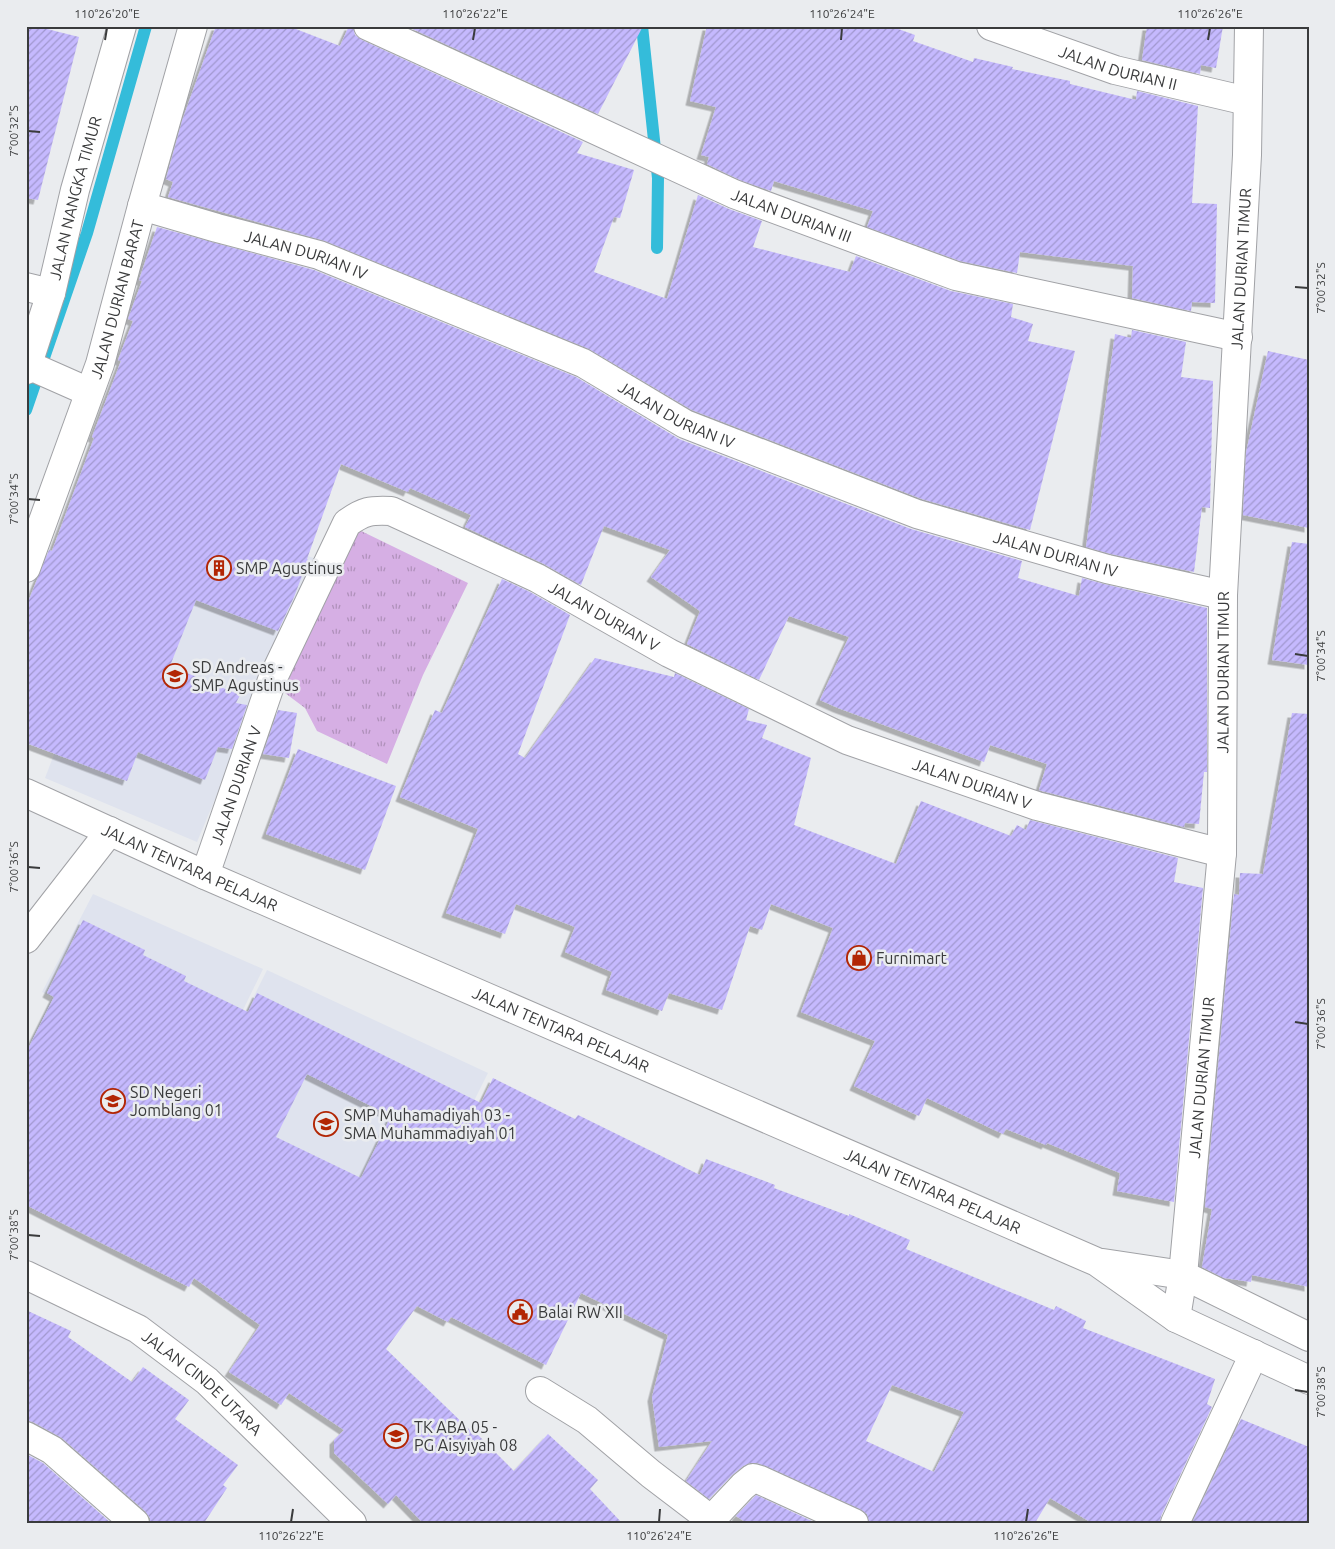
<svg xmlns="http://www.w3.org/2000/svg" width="1335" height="1549" viewBox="0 0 1335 1549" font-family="Ubuntu,sans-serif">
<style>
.built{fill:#dfe3ee}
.grass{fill:url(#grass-tufts)}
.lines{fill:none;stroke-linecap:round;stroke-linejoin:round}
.stream{stroke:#34bcda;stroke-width:12}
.building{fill:url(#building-hatch);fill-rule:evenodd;filter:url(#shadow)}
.minor-casing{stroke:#a1a2a6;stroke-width:30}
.major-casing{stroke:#a1a2a6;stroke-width:30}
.minor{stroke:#fff;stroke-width:28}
.major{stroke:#fff;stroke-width:28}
.ticks{fill:none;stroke:#3a3b3c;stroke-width:2}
.labels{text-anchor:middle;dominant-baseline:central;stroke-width:5;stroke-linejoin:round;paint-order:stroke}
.street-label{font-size:16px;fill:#3a3b3c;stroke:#eaecef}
.poi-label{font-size:16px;fill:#3a3b3c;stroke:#eaecef;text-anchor:start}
.neatline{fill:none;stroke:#3a3b3c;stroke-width:2}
.ticks-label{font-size:12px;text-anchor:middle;fill:#3a3b3c}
</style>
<defs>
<pattern id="grass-tufts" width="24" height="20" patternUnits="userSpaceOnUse" patternTransform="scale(1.25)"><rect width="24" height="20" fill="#d6afe4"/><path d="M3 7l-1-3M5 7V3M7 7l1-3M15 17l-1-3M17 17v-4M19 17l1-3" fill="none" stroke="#af90ba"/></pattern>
<pattern id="building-hatch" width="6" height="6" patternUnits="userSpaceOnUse" patternTransform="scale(1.25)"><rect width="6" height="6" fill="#c5b9fe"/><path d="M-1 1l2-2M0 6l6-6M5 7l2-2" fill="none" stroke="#a198cf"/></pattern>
<filter id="shadow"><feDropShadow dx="-4.5" dy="4.5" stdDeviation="0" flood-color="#0004"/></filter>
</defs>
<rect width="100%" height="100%" fill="#eaecef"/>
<g class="built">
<path d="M152 498 316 559 197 842 45 778Z"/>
<path d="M93 894 263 969 145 1211 26 1153V1050L52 997 42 992Z"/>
<path d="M267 970 488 1073 384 1281 165 1174Z"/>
</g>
<path class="grass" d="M355 528 468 583 423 675 387 764 317 731 305 708 285 693 289 668Z"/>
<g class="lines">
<g class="stream">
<path d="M642 26 658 178 657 248"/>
<path d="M26 410 87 233 146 26"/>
</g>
</g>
<g class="building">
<path d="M26 26H35L79 37 38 200 26 198Z"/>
<path d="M216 26H288L340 46 349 26H353L355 35 362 40 583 142 577 153 634 170 620 218 614 217 594 272 667 299 698 195 729 209 762 221 753 247 850 272 856 256 951 291 1013 304 1011 317 1033 324 1028 341 1075 351 1030 530 922 499 692 410 589 349 325 241 168 197 173 182 166 179 182 121Z"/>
<path d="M406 26H643L598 114Z"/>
<path d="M707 26H890L915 35 913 41 973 62 974 58 1013 67 1012 69 1070 81V84L1136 100 1137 91 1198 106 1192 203 1217 204 1215 303 1192 302 1191 311 1132 298 1133 266 1020 252 1017 273 960 261 867 227 873 211 774 181 771 191 740 180 707 164 709 157 701 155 716 107 690 101Z"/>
<path d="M1147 26H1223L1216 68 1201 65 1200 74 1142 60Z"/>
<path d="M157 227 314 270 576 377 679 439 911 529 1022 561 1018 578 1079 596 1082 578 1104 584 1207 608V772H1204L1199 824 1185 823 1184 827 1042 791 1039 790 1047 764 990 745 984 762 838 708 820 700 849 637 789 616 759 680 687 644 700 611 651 577 670 550 604 526 581 585 544 564 465 527 471 515 410 488 408 492 341 464 307 559 308 560 294 597 278 631 196 600 170 666 240 695 236 703 247 705 232 749 218 747 205 780 138 752 127 781 26 743V607L49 550 52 551 94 438 92 437 121 361 118 360 133 321 128 319 142 281 139 280Z"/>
<path d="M1132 330 1186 342 1181 377 1213 381 1210 508 1202 507 1194 572 1111 554 1086 547 1115 334 1131 338Z"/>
<path d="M1268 351 1309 360V528L1243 515 1246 453Z"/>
<path d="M1292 542 1309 544V665L1272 660Z"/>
<path d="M502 579 530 592 570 615 518 754 525 758 595 658 674 677 675 673 749 709 746 720 767 725 762 738 811 758 794 825 896 864 921 801 1011 836 1017 825 1026 830 1030 820 1178 858 1174 882 1203 888 1174 1202 1117 1191 1120 1173 1047 1143 1046 1145 1006 1129 1003 1134 927 1098 919 1116 854 1086 875 1041 801 1012 833 928 771 904 762 930 750 926 722 1010 669 993 662 1011 606 990 612 972 565 952 575 927 516 904 505 934 446 913 478 829 400 797 435 710 442 713Z"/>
<path d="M278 710 297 713 289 758 263 754Z"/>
<path d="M1292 713 1309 714V1287L1252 1275 1251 1282 1224 1278 1202 1267 1212 1209 1205 1207 1234 894 1239 895 1240 873 1263 874Z"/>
<path d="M298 749 396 786 365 870 266 834Z"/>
<path d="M83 920 145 950 143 955 186 976 184 981 248 1012 257 993 481 1103 493 1078 575 1119 578 1115 700 1175 706 1159 775 1185 774 1188 849 1216V1214L910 1240 906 1249 1054 1310 1056 1306 1086 1321 1083 1328 1215 1379 1207 1404 1212 1407 1161 1516 1160 1523H1092L1050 1498 1035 1523H869L867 1514 860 1509 766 1466 757 1463H750L743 1466 732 1475 709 1499 686 1481 712 1441 659 1447 652 1397 668 1335 581 1293 546 1365 451 1317 448 1322 417 1306 386 1349 473 1433 475 1432 514 1471 548 1434 598 1480 590 1489 622 1523H423L396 1495 388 1504 334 1453V1440L344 1430 289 1393 281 1405 229 1372 260 1325 194 1278 189 1287 26 1205V1053L54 997 47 993ZM307 1074 391 1116 361 1178 276 1137ZM892 1385 964 1412 934 1472 866 1441Z"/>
<path d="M26 1310 71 1331 68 1337 132 1382 143 1367 189 1400 175 1419 238 1465 223 1485 227 1488 204 1523H150V1518L145 1511 62 1438 33 1422 26 1420Z"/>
<path d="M1241 1419 1309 1447V1523H1192Z"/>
<path d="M26 1454 43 1463 111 1523H26Z"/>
<path d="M756 1495 816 1523H747L736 1516Z"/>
</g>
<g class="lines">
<defs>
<g id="minor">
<path id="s1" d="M368 26 563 115 734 194 956 276 1238 337"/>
<path id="s2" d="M991 26 1115 70 1247 101"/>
<path id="s3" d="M142 206 217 228 319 255 583 363 685 424 917 514 1107 569 1223 595"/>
<path d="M26 287 51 293"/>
<path d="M28 365 89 392"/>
<path id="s4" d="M26 370 51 293 75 190 122 26"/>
<path id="s5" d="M26 568 100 364 142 206 193 26"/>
<path id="s6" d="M205 875 272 680 347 523C364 511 370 510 391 511L537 578 669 653 847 740 1037 806 1222 853"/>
<path d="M26 939 110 831"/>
<path id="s7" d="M26 1275 138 1329 207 1381 352 1523"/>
<path id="s8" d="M1176 1318 1183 1275 1222 853 1223 595 1247 155 1249 26"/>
<path d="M540 1391 587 1420 651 1474 710 1519"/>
<path d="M26 1436 52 1450 135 1523"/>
<path d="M708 1523 743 1486 753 1478 760 1480 854 1523"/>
<path d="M1175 1523 1254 1354"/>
</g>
<g id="major">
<path id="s9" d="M26 793 205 875 1097 1262 1176 1318 1309 1380"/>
<path d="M1103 1263 1183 1275 1309 1337"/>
</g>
</defs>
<use href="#minor" class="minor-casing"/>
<use href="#major" class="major-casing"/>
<use href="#minor" class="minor"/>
<use href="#major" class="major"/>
</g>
<path class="ticks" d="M105 40 107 28M473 40 475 28M841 40 842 28M1208 40 1210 28M28 131 40 132M1295 287 1308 288M28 499 40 500M1295 654 1308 656M28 867 40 868M1295 1022 1308 1024M28 1235 40 1236M1295 1390 1308 1392M291 1522 293 1509M659 1522 660 1509M1026 1522 1028 1509"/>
<defs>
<symbol id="building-ring" viewBox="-11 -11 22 22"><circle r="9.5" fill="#eaecef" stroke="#b22604" stroke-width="1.5"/><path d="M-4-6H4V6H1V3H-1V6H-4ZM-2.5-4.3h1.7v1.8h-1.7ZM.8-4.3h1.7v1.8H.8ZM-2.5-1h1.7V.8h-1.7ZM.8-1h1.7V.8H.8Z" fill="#b22604"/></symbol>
<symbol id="school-ring" viewBox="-11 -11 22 22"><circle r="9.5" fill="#eaecef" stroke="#b22604" stroke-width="1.5"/><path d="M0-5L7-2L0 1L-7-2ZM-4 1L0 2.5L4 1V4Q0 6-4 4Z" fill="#b22604"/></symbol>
<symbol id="shop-ring" viewBox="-11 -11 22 22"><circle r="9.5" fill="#eaecef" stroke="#b22604" stroke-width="1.5"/><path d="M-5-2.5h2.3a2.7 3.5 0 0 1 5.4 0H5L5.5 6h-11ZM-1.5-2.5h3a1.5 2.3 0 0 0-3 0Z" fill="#b22604"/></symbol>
<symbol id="civic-ring" viewBox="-11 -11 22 22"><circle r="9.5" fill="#eaecef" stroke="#b22604" stroke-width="1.5"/><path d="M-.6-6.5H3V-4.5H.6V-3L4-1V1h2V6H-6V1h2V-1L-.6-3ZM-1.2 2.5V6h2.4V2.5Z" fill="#b22604"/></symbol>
</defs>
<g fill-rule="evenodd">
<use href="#building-ring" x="205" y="554" width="28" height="28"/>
<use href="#school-ring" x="161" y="662" width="28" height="28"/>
<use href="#shop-ring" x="845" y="944" width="28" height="28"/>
<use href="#school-ring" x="99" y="1087" width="28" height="28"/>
<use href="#school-ring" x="312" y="1110" width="28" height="28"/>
<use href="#civic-ring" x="506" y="1298" width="28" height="28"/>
<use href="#school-ring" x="382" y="1422" width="28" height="28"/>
</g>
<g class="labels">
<g class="street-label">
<text stroke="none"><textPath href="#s2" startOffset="134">JALAN DURIAN II</textPath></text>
<text stroke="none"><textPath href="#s4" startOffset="179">JALAN NANGKA TIMUR</textPath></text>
<text stroke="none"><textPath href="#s1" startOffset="464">JALAN DURIAN III</textPath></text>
<text stroke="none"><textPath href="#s3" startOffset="171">JALAN DURIAN IV</textPath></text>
<text stroke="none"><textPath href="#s8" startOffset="1052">JALAN DURIAN TIMUR</textPath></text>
<text stroke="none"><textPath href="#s5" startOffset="284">JALAN DURIAN BARAT</textPath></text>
<text stroke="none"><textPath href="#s3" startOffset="576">JALAN DURIAN IV</textPath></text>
<text stroke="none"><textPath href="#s3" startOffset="981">JALAN DURIAN IV</textPath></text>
<text stroke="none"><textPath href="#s6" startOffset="665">JALAN DURIAN V</textPath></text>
<text stroke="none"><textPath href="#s8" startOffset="648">JALAN DURIAN TIMUR</textPath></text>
<text stroke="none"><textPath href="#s6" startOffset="1070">JALAN DURIAN V</textPath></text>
<text stroke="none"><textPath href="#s6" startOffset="95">JALAN DURIAN V</textPath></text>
<text stroke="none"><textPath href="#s9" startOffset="180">JALAN TENTARA PELAJAR</textPath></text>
<text stroke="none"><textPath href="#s9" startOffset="585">JALAN TENTARA PELAJAR</textPath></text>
<text stroke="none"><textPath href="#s8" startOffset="242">JALAN DURIAN TIMUR</textPath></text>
<text stroke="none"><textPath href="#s9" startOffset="990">JALAN TENTARA PELAJAR</textPath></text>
<text stroke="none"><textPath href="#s7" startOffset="208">JALAN CINDE UTARA</textPath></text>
</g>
<g class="poi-label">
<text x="236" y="568">SMP Agustinus</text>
<text x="192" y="667">SD Andreas -<tspan x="192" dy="18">SMP Agustinus</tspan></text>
<text x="876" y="958">Furnimart</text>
<text x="130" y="1092">SD Negeri<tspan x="130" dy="18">Jomblang 01</tspan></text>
<text x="344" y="1115">SMP Muhamadiyah 03 -<tspan x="344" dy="18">SMA Muhammadiyah 01</tspan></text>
<text x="538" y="1312">Balai RW XII</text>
<text x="414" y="1427">TK ABA 05 -<tspan x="414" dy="18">PG Aisyiyah 08</tspan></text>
</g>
</g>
<rect width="1335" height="1549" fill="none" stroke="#eaecef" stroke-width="55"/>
<rect x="28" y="28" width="1280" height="1494" class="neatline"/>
<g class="ticks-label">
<text x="107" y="18">110°26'20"E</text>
<text x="475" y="18">110°26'22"E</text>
<text x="842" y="18">110°26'24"E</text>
<text x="1210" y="18">110°26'26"E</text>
<text transform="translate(14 131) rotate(-90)" y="4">7°00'32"S</text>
<text transform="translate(1321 288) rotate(-90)" y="4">7°00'32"S</text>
<text transform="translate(14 499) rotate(-90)" y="4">7°00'34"S</text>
<text transform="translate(1321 656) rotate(-90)" y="4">7°00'34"S</text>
<text transform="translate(14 867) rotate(-90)" y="4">7°00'36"S</text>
<text transform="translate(1321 1024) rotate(-90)" y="4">7°00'36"S</text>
<text transform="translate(14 1235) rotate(-90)" y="4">7°00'38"S</text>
<text transform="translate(1321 1392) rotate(-90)" y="4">7°00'38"S</text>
<text x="291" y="1540">110°26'22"E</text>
<text x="659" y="1540">110°26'24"E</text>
<text x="1026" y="1540">110°26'26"E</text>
</g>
</svg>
